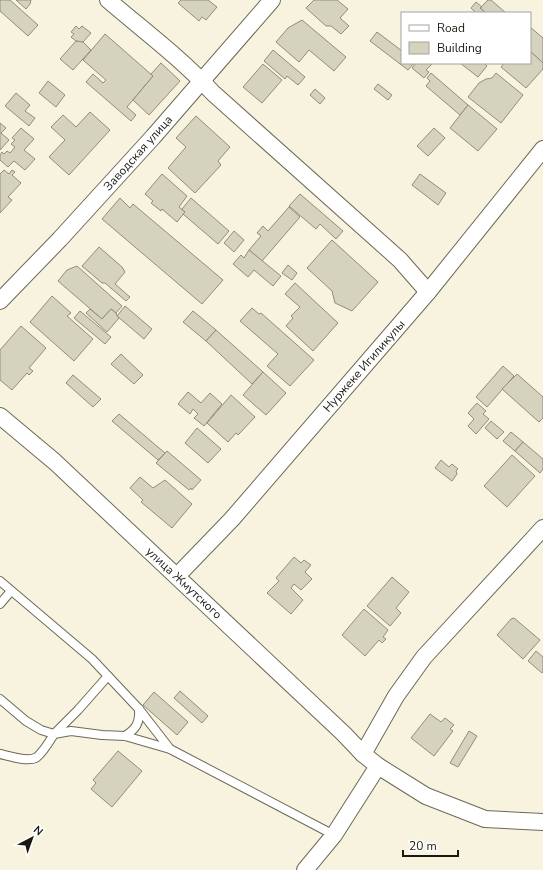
<svg xmlns="http://www.w3.org/2000/svg" width="543" height="870" viewBox="0 0 543 870" font-family="'Nunito Sans',sans-serif">
<style>
.building{fill:#d5d2bd;stroke:#918d7a}
.lines{fill:none;stroke-linecap:round;stroke-linejoin:round}
.lane-casing{stroke:#6d6957;stroke-width:10}
.street-casing{stroke:#6d6957;stroke-width:18}
.lane{stroke:#fff;stroke-width:8}
.street{stroke:#fff;stroke-width:16}
.labels{text-anchor:middle;dominant-baseline:central;stroke-width:3.5;stroke-linejoin:round;paint-order:stroke}
.street-label{font-size:12px;fill:#1a1911;stroke:#fff}
</style>
<rect width="100%" height="100%" fill="#f7f3de"/>
<g class="building">
<path d="M0 0H10L38 25 28 36 0 11Z"/>
<path d="M16 0H31L30 4 26 9Z"/>
<path d="M181 0H208L217 7 206 20 202 17 199 21 178 3Z"/>
<path d="M314 0H337L348 9 340 18 349 26 341 34 331 26H326L306 8Z"/>
<path d="M488 0H491L506 13H486L480 8Z"/>
<path d="M476 2 482 7 480 8 486 13H476L471 8Z"/>
<path d="M302 20 346 57 334 71 309 50 299 62 276 42 288 28Z"/>
<path d="M76 26 79 29 82 26 91 33 83 42 76 41 71 37 74 34 71 32Z"/>
<path d="M530 27 543 38V63L530 51Z"/>
<path d="M377 32 402 51V63H414L408 70 370 41Z"/>
<path d="M105 34 153 76 127 107 136 115 131 121 86 82 93 74 103 83 106 80 83 60Z"/>
<path d="M76 41 83 42 91 50 73 70 60 59Z"/>
<path d="M273 50 305 77 298 85 287 76 285 79 264 61Z"/>
<path d="M530 51 543 63V69L526 88 501 67 504 63H530Z"/>
<path d="M161 63 180 81 149 115 133 100 153 76 151 74Z"/>
<path d="M416 63H431L432 64 426 70 429 72 424 78 412 68Z"/>
<path d="M460 63H484L487 66 478 77Z"/>
<path d="M263 64 282 80 262 103 243 87Z"/>
<path d="M431 73 468 105 460 115 426 86 430 81 427 78Z"/>
<path d="M496 73 523 95 501 123 468 97 479 83 486 79 492 78Z"/>
<path d="M48 81 65 95 56 107 39 93Z"/>
<path d="M378 84 392 95 388 100 374 89Z"/>
<path d="M315 89 325 98 320 104 310 95Z"/>
<path d="M16 93 30 105 25 111 35 118 29 126 5 106Z"/>
<path d="M468 105 497 129 478 151 450 128Z"/>
<path d="M90 112 110 130 69 175 49 157 65 140 51 127 63 115 76 127Z"/>
<path d="M196 116 230 147 218 161 221 165 195 193 168 168 186 147 176 138Z"/>
<path d="M0 123 6 128 1 133 9 140 0 150Z"/>
<path d="M21 128 34 139 24 150 35 159 25 170 14 161 8 167 0 160V155L2 152 4 154 7 151 10 153 15 147 11 144 15 140 12 138Z"/>
<path d="M434 128 445 138 428 156 417 146Z"/>
<path d="M4 170 9 174 12 170 15 172 12 175 21 183 8 197 12 200 0 213V174Z"/>
<path d="M162 174 187 196 179 207 185 212 177 222 162 209 161 211 151 203 153 201 145 194Z"/>
<path d="M420 174 446 193 438 205 412 185Z"/>
<path d="M300 194 343 231 336 239 320 224 316 229 289 206Z"/>
<path d="M120 198 130 208 133 204 223 280 202 304 102 219Z"/>
<path d="M191 198 229 231 218 244 183 214 185 212 182 209Z"/>
<path d="M289 207 300 217 262 261 249 250 261 236 257 233 263 226 268 231Z"/>
<path d="M234 231 244 240 234 252 224 243Z"/>
<path d="M332 240 378 282 352 311 335 303 332 291 307 268Z"/>
<path d="M99 247 122 267 125 272 115 284 130 297 126 301 105 283H102L82 266Z"/>
<path d="M249 250 281 276 273 286 254 270 248 277 233 264 241 255 244 258Z"/>
<path d="M288 265 297 273 292 280 282 273Z"/>
<path d="M77 266 122 306 116 313 111 309 102 319 58 281 67 270Z"/>
<path d="M295 283 338 323 313 351 286 326 293 318 291 316 300 307 285 294Z"/>
<path d="M52 296 71 313 67 316 93 339 74 361 30 322Z"/>
<path d="M125 306 152 329 144 339 117 316Z"/>
<path d="M252 308 259 314 261 313 314 360 290 386 267 366 278 354 240 321Z"/>
<path d="M90 309 102 319 111 309 116 313 117 316 119 318 107 332 86 313Z"/>
<path d="M80 311 111 337 105 344 74 318Z"/>
<path d="M193 311 216 330 206 341 183 322Z"/>
<path d="M21 326 46 348 29 368 33 371 29 375 27 373 12 390 0 380V350Z"/>
<path d="M216 330 263 372 252 384 206 341Z"/>
<path d="M121 354 143 375 134 384 111 364Z"/>
<path d="M503 366 514 376 487 407 476 397Z"/>
<path d="M263 372 286 393 266 415 243 395Z"/>
<path d="M517 374 543 397V418L539 422 502 389Z"/>
<path d="M73 375 101 399 93 407 66 383Z"/>
<path d="M188 392 201 403 210 393 222 404 204 426 194 418 198 414 193 409 190 414 178 404Z"/>
<path d="M231 395 255 417 238 435 236 433 228 442 207 423Z"/>
<path d="M477 403 486 411 483 414 489 419 476 434 468 426 474 419 468 413Z"/>
<path d="M119 414 165 453 158 460 112 421Z"/>
<path d="M491 421 504 432 497 439 485 428Z"/>
<path d="M197 428 221 449 208 463 185 443Z"/>
<path d="M511 432 523 442 515 451 503 441Z"/>
<path d="M523 442 543 459V469L540 473 515 451Z"/>
<path d="M167 451 201 480 192 490 191 488 189 490 156 463Z"/>
<path d="M512 455 535 476 507 507 484 486Z"/>
<path d="M441 460 449 467 452 464 458 469 456 471 457 474 452 481 435 468Z"/>
<path d="M140 477 153 488 165 480 192 504 172 528 141 502 143 500 130 488Z"/>
<path d="M294 557 301 563 304 560 311 565 305 572 312 579 301 590 294 584 291 588 303 600 291 614 267 593 279 581 276 578Z"/>
<path d="M392 577 409 592 396 608 401 613 390 626 367 606Z"/>
<path d="M364 609 388 630 383 637 386 639 382 643 379 640 365 656 342 635Z"/>
<path d="M514 618 540 640 523 659 497 635 511 619Z"/>
<path d="M536 651 543 657V671L542 673 528 661Z"/>
<path d="M180 691 208 716 202 723 174 698Z"/>
<path d="M154 692 188 722 177 735 143 705Z"/>
<path d="M430 714 441 722 445 718 454 725 450 729 453 731 434 756 411 738Z"/>
<path d="M469 731 477 736 458 767 450 763Z"/>
<path d="M118 751 142 771 112 807 91 789 96 783 93 780Z"/>
</g>
<g class="lines">
<defs>
<g id="lane">
<path d="M0 581 92 659 139 709 170 749"/>
<path d="M0 604 11 591"/>
<path d="M0 699 26 721 41 730 54 734 78 710 108 676"/>
<path d="M125 736C136 729 140 723 139 709"/>
<path d="M0 754C9 756 29 763 37 757 44 751 49 742 54 734L71 731 102 735 125 736 170 749 334 835"/>
</g>
<g id="street">
<path d="M108 0C143 30 182 59 213 93L400 260 428 292"/>
<path d="M0 301 60 239 153 137 272 0"/>
<path d="M0 416 55 462 344 734 363 754 378 766"/>
<path d="M177 576 232 519 428 292 543 149"/>
<path d="M363 754 396 696 424 657 543 528"/>
<path d="M305 870 334 835 378 766 426 796 485 819 543 822"/>
</g>
</defs>
<use href="#lane" class="lane-casing"/>
<use href="#street" class="street-casing"/>
<use href="#lane" class="lane"/>
<use href="#street" class="street"/>
</g>
<g class="labels">
<g class="street-label">
<text transform="translate(138 153) rotate(-48)">Заводская улица</text>
<text transform="translate(364 366) rotate(-49)">Нуржеке Игиликулы</text>
<text transform="translate(184 583) rotate(43)">улица Жмутского</text>
</g>
</g>
<rect x="401" y="12" width="130" height="52" fill="#ffffff" stroke="#a3a3a0"/>
<rect x="409" y="25" width="20" height="6" fill="#ffffff" stroke="#a3a3a0"/>
<text x="437" y="32" font-size="12" fill="#1a1911">Road</text>
<rect x="409" y="42" width="20" height="12" fill="#d5d2bd" stroke="#a3a3a0"/>
<text x="437" y="52" font-size="12" fill="#1a1911">Building</text>
<g transform="translate(32 838) rotate(41)" stroke="#ffffff" stroke-width="3" paint-order="stroke">
<path d="M0-3L7 15L0 10L-7 15Z" fill="#1a1911"/>
<text y="-6" font-size="11" font-weight="bold" text-anchor="middle" fill="#1a1911">N</text>
</g>
<path d="M403 850v6h55v-6" fill="none" stroke="#1a1911" stroke-width="2"/>
<text x="409" y="850" font-size="12" fill="#1a1911" stroke="#ffffff" stroke-width="3" paint-order="stroke">20 m</text>
</svg>
